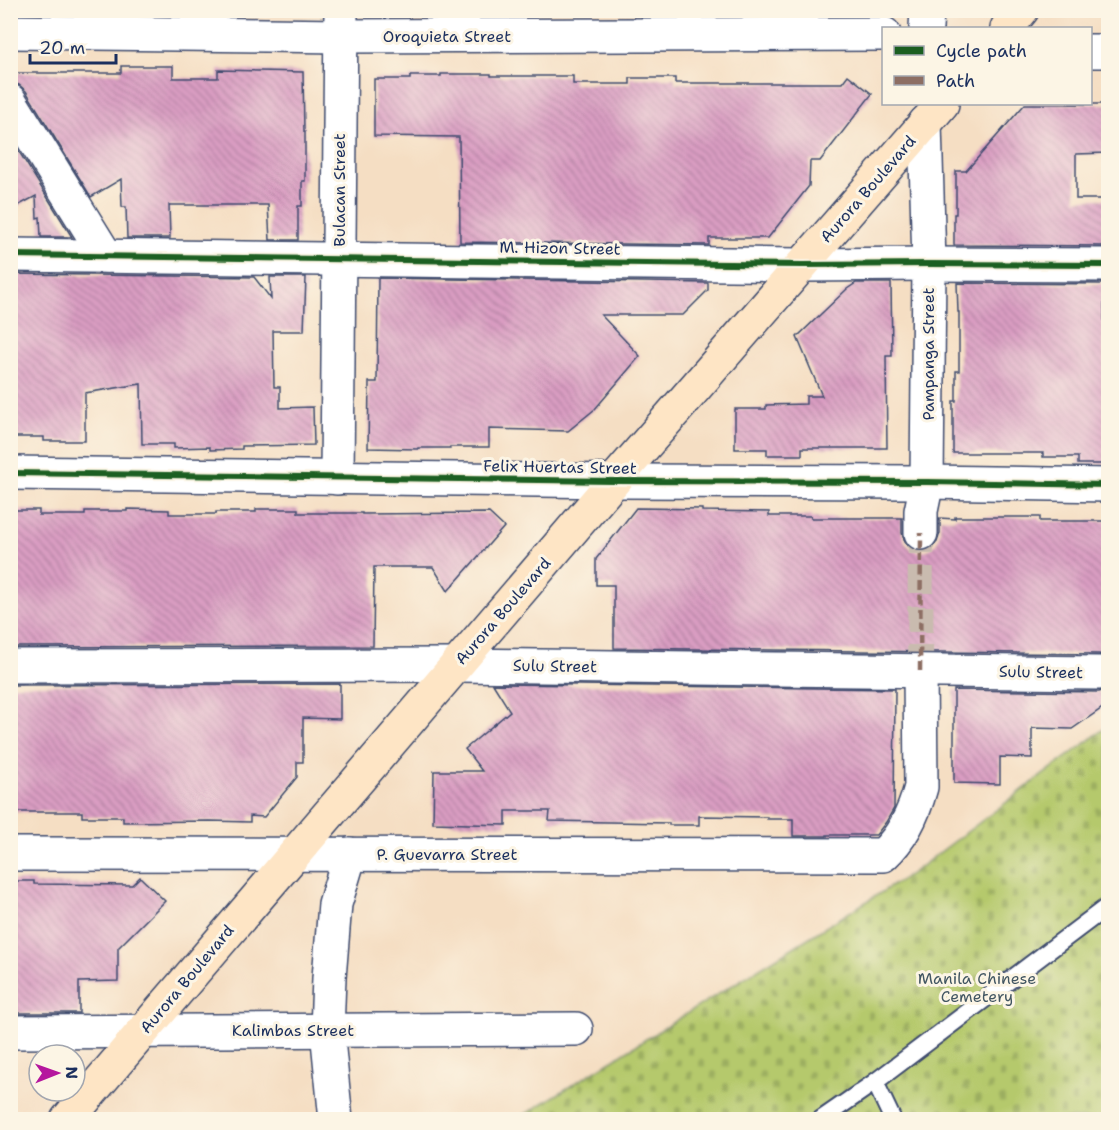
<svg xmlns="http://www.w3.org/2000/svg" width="1119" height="1130" viewBox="0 0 1119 1130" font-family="'Shantell Sans',sans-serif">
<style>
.cemetery{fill:url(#cemetery-stones);stroke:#687c65;stroke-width:1.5}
.building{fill:url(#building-back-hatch)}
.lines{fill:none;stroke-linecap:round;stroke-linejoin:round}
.pedestrian-tunnel{stroke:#c9bbaf;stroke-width:26;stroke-dasharray:26 13;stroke-linecap:butt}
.service-casing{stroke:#3c496d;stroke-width:20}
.minor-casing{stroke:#3c496d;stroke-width:36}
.tertiary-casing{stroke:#3c496d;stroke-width:36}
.secondary-casing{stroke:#3c496d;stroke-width:36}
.service{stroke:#fff;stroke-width:16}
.minor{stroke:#fff;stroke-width:33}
.tertiary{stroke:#fff;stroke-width:33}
.secondary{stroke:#fee5c5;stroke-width:33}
.quiet{stroke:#8d6e63;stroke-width:4.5;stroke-dasharray:9 4.5;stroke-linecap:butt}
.cycleway-casing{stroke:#fcf5e5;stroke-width:10}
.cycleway{stroke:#1b5e20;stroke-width:6}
.labels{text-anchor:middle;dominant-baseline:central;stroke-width:6;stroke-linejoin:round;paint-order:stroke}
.street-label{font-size:16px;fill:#1b2f5e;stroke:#fcf5e5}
.park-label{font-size:16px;fill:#425662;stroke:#fcf5e5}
</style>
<defs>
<pattern id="cemetery-stones" width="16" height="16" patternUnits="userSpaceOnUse" patternTransform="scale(1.5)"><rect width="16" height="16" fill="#b5c96c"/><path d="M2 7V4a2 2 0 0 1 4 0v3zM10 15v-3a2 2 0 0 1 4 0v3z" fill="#9bad60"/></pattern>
<pattern id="building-back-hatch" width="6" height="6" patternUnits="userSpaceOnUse" patternTransform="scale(1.5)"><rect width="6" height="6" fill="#da9dc2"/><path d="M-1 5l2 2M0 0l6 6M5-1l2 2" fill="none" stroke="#b080a1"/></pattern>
</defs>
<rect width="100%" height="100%" fill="#fcf5e5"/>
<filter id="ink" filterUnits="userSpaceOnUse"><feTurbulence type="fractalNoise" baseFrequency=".0167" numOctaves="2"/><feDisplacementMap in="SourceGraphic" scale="12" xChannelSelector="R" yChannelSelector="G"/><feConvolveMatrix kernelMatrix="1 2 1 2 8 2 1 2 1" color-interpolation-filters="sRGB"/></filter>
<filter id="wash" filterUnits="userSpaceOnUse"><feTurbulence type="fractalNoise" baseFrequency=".008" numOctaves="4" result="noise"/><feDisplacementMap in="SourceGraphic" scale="24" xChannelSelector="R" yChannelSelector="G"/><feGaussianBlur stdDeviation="1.35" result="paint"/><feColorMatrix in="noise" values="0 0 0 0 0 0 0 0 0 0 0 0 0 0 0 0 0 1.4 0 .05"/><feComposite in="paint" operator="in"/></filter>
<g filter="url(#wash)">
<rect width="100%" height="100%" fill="#f5dec3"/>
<path class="cemetery" d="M1108 726V1119L516 1120 911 874Z"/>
<g id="blocks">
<g class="building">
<path d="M121 66H173V78H218V70L303 72 304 132H305V181H302V206H298V240H270L268 205H169L170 238H127L126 207H122L121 179 91 197 26 91 19 85 10 82V73H121Z"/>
<path d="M441 74H491V76H573V84H630V78H675V83H842L848 75 872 94 820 161H810L809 186 768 238H709V245L460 242 459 137 374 136V79H410V76H441Z"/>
<path d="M1025 104H1108V153L1076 154V199H1108V246L954 245V214H956V171H966Z"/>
<path d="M10 137 72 237H41L40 217 37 218 36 196 10 210Z"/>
<path d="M10 274 254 277 271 299 270 277H306L304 331H273L274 387H280V408L313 407 314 445 242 446V449L210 450V447L174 448V444H142L141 384 85 393V441H44V437H10Z"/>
<path d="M378 278 708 283V290L683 315H601L640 356 595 409 568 431 489 429V447H450V448H418V449L368 448 369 382H377Z"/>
<path d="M856 283H891L892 356H886L887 448H802V455H767V449H735V409H766V405L806 404V396H822L797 337 847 289Z"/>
<path d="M957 283 1104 284 1105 400H1107L1108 464H1078V457H1043V453H953V401H956V371H959V312H958Z"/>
<path d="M636 508 702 509V511L769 512V516H811V518H902V533L905 542 911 549 920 552 930 549 937 542 940 533V518L955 519V517H1040V521H1108V657L1099 654 614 648V585H596V559Z"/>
<path d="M127 509 169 510V514H216V512H256V509H298V513H362V514L489 513 504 527 448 591 433 567H374L373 646 10 647V510H39V515H85V511H127Z"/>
<path d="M340 684V719L303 718V762H297V777L264 817 250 816V822L210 821 123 822V817H82V812H10V685Z"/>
<path d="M493 684 895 689 894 808 886 822 876 835H827V836H793V819H767V817L699 816V825H669V823L549 821 550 811H506V825L433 823 434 771H482L465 749 510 711Z"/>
<path d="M1108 689V704L1072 729 1032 728V758L1000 757V784L954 783V690L1099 692Z"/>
<path d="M140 877 165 901 118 948V981L79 982V1013H10V881H34V884L132 885Z"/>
</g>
</g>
</g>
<g filter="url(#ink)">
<use href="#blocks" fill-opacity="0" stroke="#3c496d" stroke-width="1.5"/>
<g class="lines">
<path class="pedestrian-tunnel" d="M920 671 921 533"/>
<defs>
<g id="service">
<path d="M875 1082 893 1120"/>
<path d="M820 1120 875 1082 1108 906"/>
</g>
<g id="minor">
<path d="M10 32 341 36 884 34"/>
<path d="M1090 51H1108"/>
<path d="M10 101 106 256"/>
<path d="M10 255 803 265 929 264 1108 265"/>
<path d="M10 473 614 481 927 482 1108 485"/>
<path d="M337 478 341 10"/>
<path d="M921 533V511L927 482 929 264 925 123"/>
<path d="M10 666 457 665 1099 673"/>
<path d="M10 854 883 855C903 837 914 813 921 787L920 671"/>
<path d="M10 1032 576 1029"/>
<path d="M336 1120 327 1030 329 978 335 904 350 854"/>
</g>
<path id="tertiary" d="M926 28 927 10"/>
<g id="secondary">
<path d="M1007 28 1022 10"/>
<path d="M67 1120 614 481 942 104"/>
</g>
</defs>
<use href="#service" class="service-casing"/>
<use href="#minor" class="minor-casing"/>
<use href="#tertiary" class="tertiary-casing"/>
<use href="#secondary" class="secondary-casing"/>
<use href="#service" class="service"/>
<use href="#minor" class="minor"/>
<use href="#tertiary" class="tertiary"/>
<use href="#secondary" class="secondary"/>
<path class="quiet" d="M920 671 921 533"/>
<defs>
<g id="cycleway">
<path d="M10 255 803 265 929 264 1108 265"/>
<path d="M10 473 614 481 927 482 1108 485"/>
</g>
</defs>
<use href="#cycleway" class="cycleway-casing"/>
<use href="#cycleway" class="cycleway"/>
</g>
</g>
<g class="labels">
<g class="street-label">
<text x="447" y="36">Oroquieta Street</text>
<text transform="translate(868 189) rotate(-49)">Aurora Boulevard</text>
<text transform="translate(339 190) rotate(-90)">Bulacan Street</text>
<text transform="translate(560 248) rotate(1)">M. Hizon Street</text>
<text transform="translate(928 354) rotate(-90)">Pampanga Street</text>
<text transform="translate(560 467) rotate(1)">Felix Huertas Street</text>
<text transform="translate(503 611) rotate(-49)">Aurora Boulevard</text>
<text transform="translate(555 666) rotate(1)">Sulu Street</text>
<text transform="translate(1041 672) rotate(1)">Sulu Street</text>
<text x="447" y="854">P. Guevarra Street</text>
<text transform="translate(187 979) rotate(-50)">Aurora Boulevard</text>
<text x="293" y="1030">Kalimbas Street</text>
</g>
<g class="park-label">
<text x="977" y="978">Manila Chinese<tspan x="977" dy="18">Cemetery</tspan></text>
</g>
</g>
<rect width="1119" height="1130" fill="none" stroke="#fcf5e5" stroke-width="36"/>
<rect x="882" y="27" width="210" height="78" fill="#fcf5e5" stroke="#a2a6af" stroke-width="1.5"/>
<rect x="894" y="46" width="30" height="9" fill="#1b5e20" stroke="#a2a6af" stroke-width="1.5"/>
<text x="936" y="57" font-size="18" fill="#1b2f5e">Cycle path</text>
<rect x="894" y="76" width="30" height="9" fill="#8d6e63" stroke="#a2a6af" stroke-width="1.5"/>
<text x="936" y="87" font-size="18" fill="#1b2f5e">Path</text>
<g transform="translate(57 1073) rotate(89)"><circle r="28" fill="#fcf5e5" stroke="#a2a6af" stroke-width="1.5"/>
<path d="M0-4.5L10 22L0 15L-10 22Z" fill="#b5179e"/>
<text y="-9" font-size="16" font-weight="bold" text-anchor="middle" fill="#1b2f5e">N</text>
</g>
<path d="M30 54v9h86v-9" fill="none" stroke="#1b2f5e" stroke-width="3"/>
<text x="39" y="54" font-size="18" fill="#1b2f5e" stroke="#fcf5e5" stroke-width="4.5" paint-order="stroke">20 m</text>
</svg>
